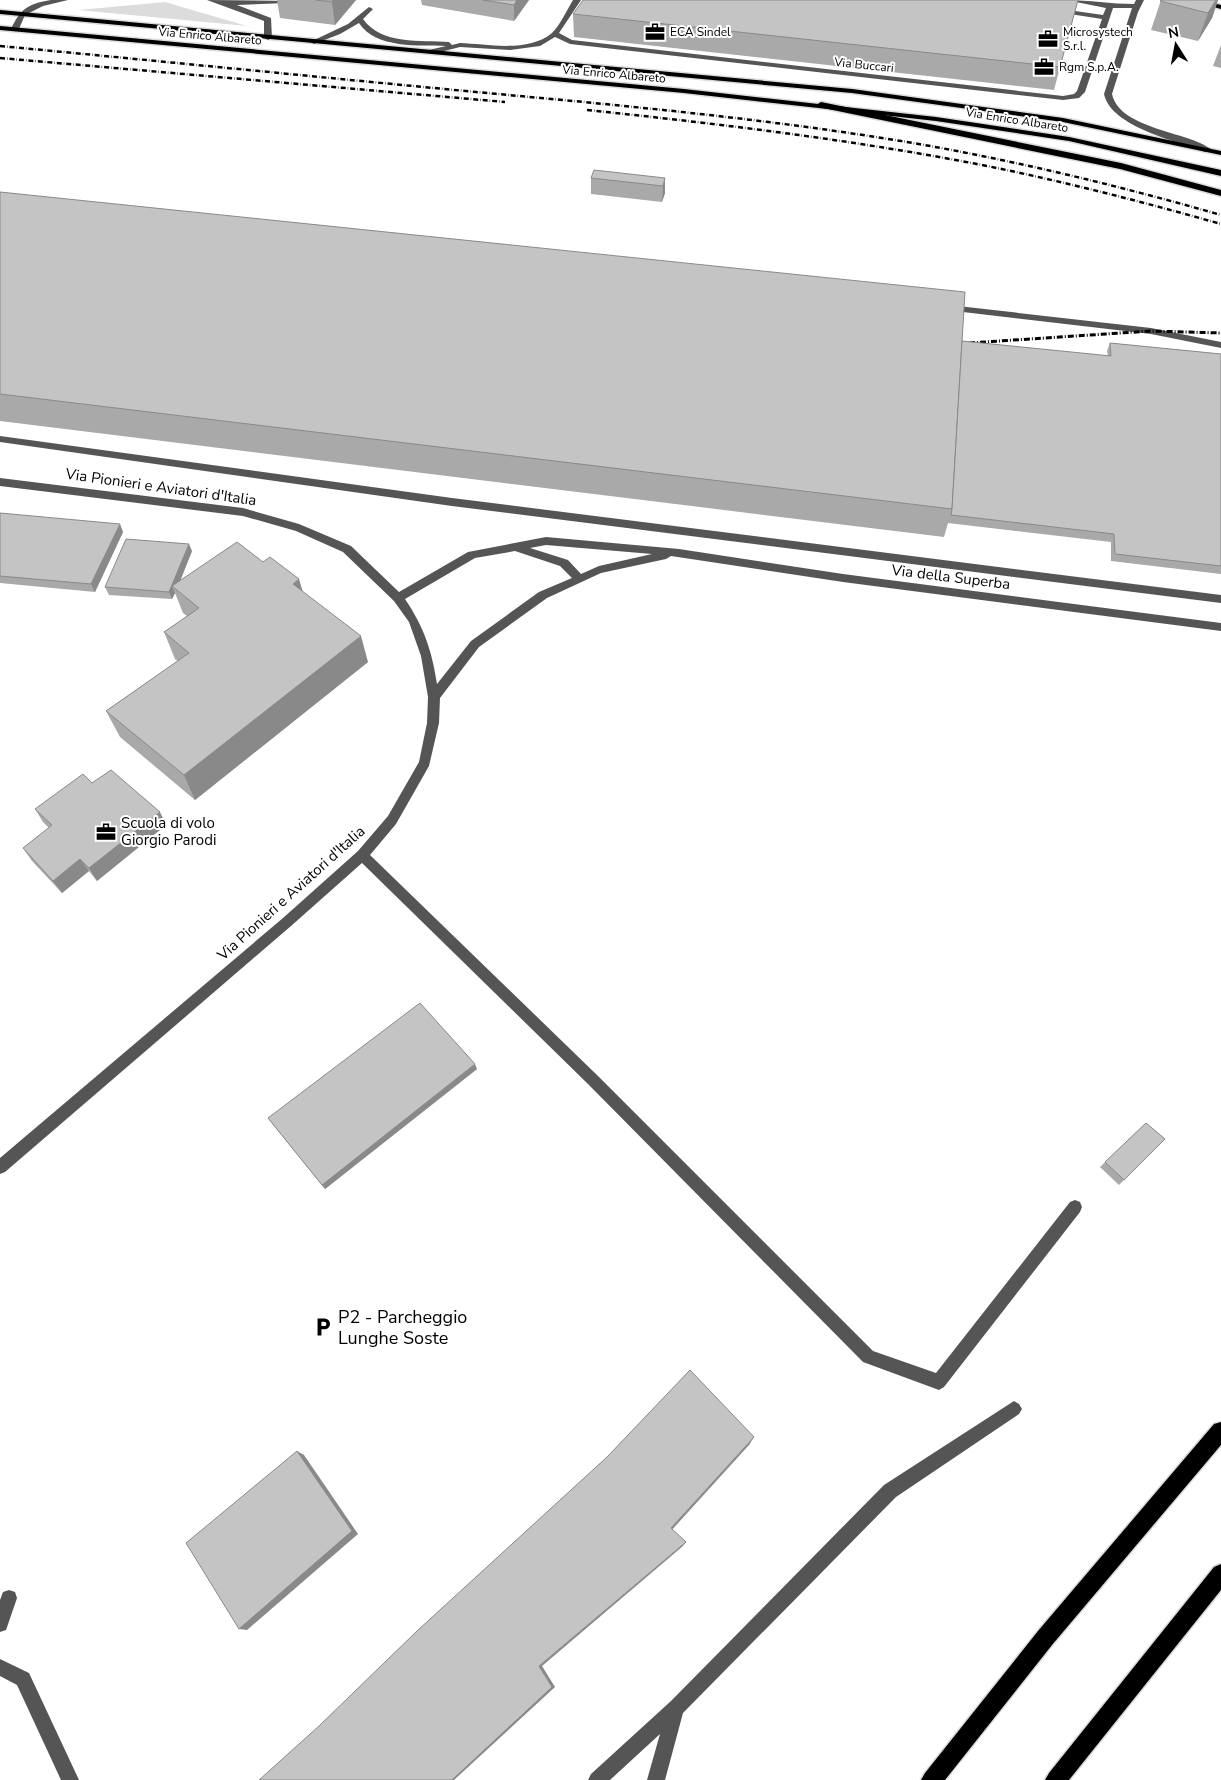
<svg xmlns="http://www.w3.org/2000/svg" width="1221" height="1780" viewBox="0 0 1221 1780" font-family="'Nunito Sans',sans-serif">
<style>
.green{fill:#dcdcdc}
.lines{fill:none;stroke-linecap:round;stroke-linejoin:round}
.major-casing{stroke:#dbdbdb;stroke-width:3}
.highway-casing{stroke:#dbdbdb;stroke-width:3}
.minor{fill:#555;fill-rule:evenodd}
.major{fill:#000;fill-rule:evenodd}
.highway{fill:#000;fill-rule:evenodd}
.rail-far1{stroke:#000;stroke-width:2.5;stroke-dasharray:5 2 0.5 2;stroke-linecap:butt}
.rail{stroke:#000;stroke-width:3;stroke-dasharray:6 2 1 2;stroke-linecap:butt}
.wall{fill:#a9a9a9}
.shaded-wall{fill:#898989}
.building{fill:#c4c4c4;stroke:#898989}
.labels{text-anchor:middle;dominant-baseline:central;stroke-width:4;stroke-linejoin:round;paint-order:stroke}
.far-poi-label{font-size:12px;fill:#000;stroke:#fff;text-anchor:start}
.far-street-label{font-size:12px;fill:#000;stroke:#fff}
.street-label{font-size:15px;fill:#000;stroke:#fff}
.poi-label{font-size:15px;fill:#000;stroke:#fff;text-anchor:start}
.near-poi-label{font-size:18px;fill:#000;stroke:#fff;text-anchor:start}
</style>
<rect width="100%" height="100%" fill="#fff"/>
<path class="green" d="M165 2 247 26 78 10H79Z"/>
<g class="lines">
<defs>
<g id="major">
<path d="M1188 0H1201L1221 5V9Z"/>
<path d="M0 10 852 89 1063 118 1221 151V155L1063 122 852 93 0 14Z"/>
<path d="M0 26 684 89 936 117 1069 137 1221 170V176L1069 141 936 121 684 93 0 30Z"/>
</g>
<g id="highway">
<path d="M821 102 1121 163 1221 190V196L1120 169 818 107 816 105Z"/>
<path d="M1221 1422V1445L1052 1645 945 1780H921L925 1773 1038 1631 1214 1424Z"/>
<path d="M1221 1564V1590L1069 1780H1045L1049 1773 1214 1567Z"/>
</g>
</defs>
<use href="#major" class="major-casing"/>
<use href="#highway" class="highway-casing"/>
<g class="minor">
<path d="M51 0H68L43 6 25 15 18 31H12L11 29C21 8 28 4 51 0Z"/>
<path d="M207 0 291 1 287 3 237 5 271 18 272 38 268 40 264 38V21Z"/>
<path d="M573 0H581L559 33 572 40 1063 96 1074 94 1077 91 1102 19 1057 12 1053 10 1054 8 1103 15 1106 8 1066 0C1089 0 1111 4 1134 4L1136 0H1144L1138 12 1112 94C1120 130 1189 131 1212 150L1205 152C1177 141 1111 127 1104 94L1132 8H1113L1085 92 1079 98 1063 100 570 44 555 37 540 46 510 50 460 47 432 54 428 52 429 50 446 46C419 45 376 49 359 23L340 34 314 44 310 42 348 24 369 7 373 9 363 19C381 45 421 40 449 42L452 45 460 43C488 44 528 53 552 33 560 25 567 10 573 0Z"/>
<path d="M949 305 1151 328 1221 342V348L1151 334 946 310V306Z"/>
<path d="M0 436 452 498 1221 595V603L452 506 0 442Z"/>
<path d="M0 478 243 508 299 524 351 546 399 592 468 552 546 537 679 549 843 574 1221 623V631L843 582 671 556 666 559 601 573 547 598 479 647 440 698 439 723 429 766 396 824 370 855 598 1076 873 1351 936 1373 1070 1202 1075 1200 1080 1202 1082 1207 1080 1212 944 1387 939 1390 863 1362 588 1084 362 863 291 926 5 1172 0 1174V1158L283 918 358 851 388 816 419 762 427 723 428 697 421 656 409 622 394 601 343 552 296 531 243 516 0 486ZM546 545 652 554 599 566 581 574 568 560 530 548ZM515 551 560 566 572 578 539 592 471 641 437 684C432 651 424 627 405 599L475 558Z"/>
<path d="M1014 1401 1019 1404 1022 1409 1019 1414 896 1497 683 1713 665 1780H647L660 1734 610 1780H588L591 1774 671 1701 884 1485Z"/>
<path d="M9 1590 15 1592 17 1598 6 1630 0 1632V1600L3 1592Z"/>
<path d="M0 1659 29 1673 79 1780H61L17 1685 0 1676Z"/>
</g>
<use href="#major" class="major"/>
<use href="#highway" class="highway"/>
<g class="rail-far1">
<path d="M0 46C159 61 317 77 476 92 618 105 760 118 901 141 1009 159 1116 185 1221 215"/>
<path d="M0 58 505 102"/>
<path d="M587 110C721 124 855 140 987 166 1066 182 1143 202 1221 224"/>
</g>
<path class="rail" d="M969 343 1151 331 1221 333"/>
</g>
<g class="wall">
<path d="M277 0H356L335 25 280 18Z"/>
<path d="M421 0H529L514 21 422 5Z"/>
<path d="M1078 0 1054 90 574 37 573 14Z"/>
<path d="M1161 0H1218L1212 18 1198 41 1151 30Z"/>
<path d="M1221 45V68L1213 66Z"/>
<path d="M591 178H665V193L662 202 591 194Z"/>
<path d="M0 192 962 341 1108 356 1107 351 1110 343 1221 354V574L1111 561V542L948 523 944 537 0 421Z"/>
<path d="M0 513 123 532 95 592 0 583Z"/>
<path d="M192 551 180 580 263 562 303 592 368 662 195 800 120 737 106 711 178 661 175 659 164 632 187 616 183 613 175 593 172 599 109 595 105 587Z"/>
<path d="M92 783 166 825 97 881 89 871 62 893 32 861 23 848 49 828 43 822 35 809Z"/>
<path d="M477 1069 325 1189 271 1122 268 1118Z"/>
<path d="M1146 1123 1165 1139 1119 1185 1100 1167Z"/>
</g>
<g class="shaded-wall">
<path d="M333 0H356L335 25 332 2Z"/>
<path d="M517 0H529L514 21V5Z"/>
<path d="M1216 0H1218L1212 18 1198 41 1208 13Z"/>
<path d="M665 178V193L662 202 663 186Z"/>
<path d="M120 524 123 532 95 592 91 584Z"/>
<path d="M189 544 192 551 177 589 172 586 175 593 172 599 169 592Z"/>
<path d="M299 579 307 606 293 584Z"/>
<path d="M361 636 368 662 195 800 184 775Z"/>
<path d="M160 812 166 825 97 881 89 868Z"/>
<path d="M80 859 89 871 62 893 53 881Z"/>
<path d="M475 1064 477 1069 325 1189 322 1185Z"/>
<path d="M754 1437 749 1445 669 1533 671 1528Z"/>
<path d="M297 1451 304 1455 358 1534 247 1630 239 1629Z"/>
<path d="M686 1542 683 1546 542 1666 555 1687 454 1780H452L539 1666Z"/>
</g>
<g class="building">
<path d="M316 0H333L332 2Z"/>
<path d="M483 0H517L514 5Z"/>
<path d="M583 0H1078L1060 67 573 14Z"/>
<path d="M1161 0H1216L1208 13 1160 1Z"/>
<path d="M594 170 665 178 663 186 591 178Z"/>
<path d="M0 192 965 292 952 509 0 394Z"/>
<path d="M962 341 1111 356 1110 343 1221 354V566L1115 554 1114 534 951 515 952 509Z"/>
<path d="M0 513 120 524 91 584 0 576Z"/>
<path d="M126 539 189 544 169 592 105 587Z"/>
<path d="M237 542 263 562 270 557 299 579 293 584 361 636 184 775 106 711 189 653 164 632 199 608 172 586Z"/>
<path d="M111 770 160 812 89 868 80 859 53 881 23 848 52 825 35 809 83 774 92 783Z"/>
<path d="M420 1003 475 1064 322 1185 268 1118Z"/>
<path d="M1146 1123 1165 1139 1124 1180 1105 1162Z"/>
<path d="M690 1370 754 1437 671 1528 686 1542 539 1666 552 1687 452 1780H259L319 1726 417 1631 607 1457Z"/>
<path d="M297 1451 352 1531 239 1629 186 1543Z"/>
</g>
<defs>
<symbol id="office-bare" viewBox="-9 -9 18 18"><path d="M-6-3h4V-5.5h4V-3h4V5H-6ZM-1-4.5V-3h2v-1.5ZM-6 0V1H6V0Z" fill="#000" stroke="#fff" stroke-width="2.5" paint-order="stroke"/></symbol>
<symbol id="parking-bare" viewBox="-9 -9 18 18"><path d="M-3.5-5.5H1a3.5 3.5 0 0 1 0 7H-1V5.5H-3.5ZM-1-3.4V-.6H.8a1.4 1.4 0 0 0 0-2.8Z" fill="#000" stroke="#fff" stroke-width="2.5" paint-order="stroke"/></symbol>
</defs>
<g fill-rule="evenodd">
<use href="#office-bare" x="641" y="18" width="28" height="28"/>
<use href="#office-bare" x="1034" y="25" width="28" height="28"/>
<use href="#office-bare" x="1030" y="53" width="28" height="28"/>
<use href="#office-bare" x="92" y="818" width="28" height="28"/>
<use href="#parking-bare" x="309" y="1313" width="28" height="28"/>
</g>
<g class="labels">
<g class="far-poi-label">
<text x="670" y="32">ECA Sindel</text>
<text x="1063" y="32">Microsystech<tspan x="1063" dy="14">S.r.l.</tspan></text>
<text x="1059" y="67">Rgm S.p.A.</text>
</g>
<g class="far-street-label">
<text transform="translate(210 36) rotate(5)">Via Enrico Albareto</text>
<text transform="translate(864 65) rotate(6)">Via Buccari</text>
<text transform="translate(614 74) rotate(5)">Via Enrico Albareto</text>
<text transform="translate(1017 120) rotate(9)">Via Enrico Albareto</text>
</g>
<g class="street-label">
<text transform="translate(161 487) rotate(8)">Via Pionieri e Aviatori d'Italia</text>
<text transform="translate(951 577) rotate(7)">Via della Superba</text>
<text transform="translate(291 893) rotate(-42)">Via Pionieri e Aviatori d'Italia</text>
</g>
<g class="poi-label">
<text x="121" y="823">Scuola di volo<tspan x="121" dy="17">Giorgio Parodi</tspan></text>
</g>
<g class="near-poi-label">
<text x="338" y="1317">P2 - Parcheggio<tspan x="338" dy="21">Lunghe Soste</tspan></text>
</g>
</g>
<g transform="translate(1176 45) rotate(349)" stroke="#ffffff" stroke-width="4" paint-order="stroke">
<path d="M0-4L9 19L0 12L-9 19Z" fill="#000000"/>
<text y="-8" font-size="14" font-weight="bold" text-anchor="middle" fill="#000000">N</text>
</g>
</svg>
